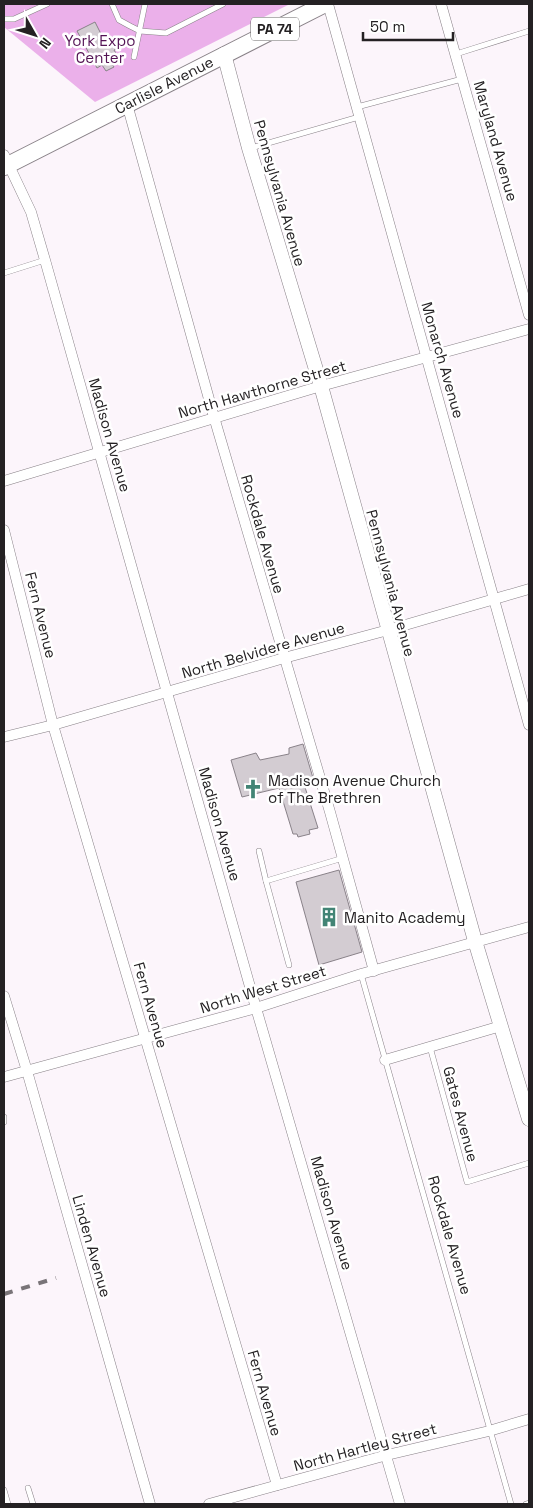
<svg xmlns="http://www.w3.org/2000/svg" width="533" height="1508" viewBox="0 0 533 1508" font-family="'Space Grotesk',sans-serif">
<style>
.green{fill:#ebb0ea}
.building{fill:#d3ccd2;stroke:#898289}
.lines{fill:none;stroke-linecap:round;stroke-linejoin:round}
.lane-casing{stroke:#888187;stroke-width:6}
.street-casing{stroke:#888187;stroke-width:11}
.secondary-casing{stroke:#888187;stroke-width:15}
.primary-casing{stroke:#888187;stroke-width:18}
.lane{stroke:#fff;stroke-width:5}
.street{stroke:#fff;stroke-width:10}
.secondary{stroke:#fff;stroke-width:14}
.primary{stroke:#fff;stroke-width:16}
.rail{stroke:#797478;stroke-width:4;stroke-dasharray:9 9;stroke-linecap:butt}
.labels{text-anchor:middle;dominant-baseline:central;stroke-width:5;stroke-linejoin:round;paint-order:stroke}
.shield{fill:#fff;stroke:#666465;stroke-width:1}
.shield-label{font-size:14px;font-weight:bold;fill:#242123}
.park-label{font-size:15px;fill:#531254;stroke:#fff}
.street-label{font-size:15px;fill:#242123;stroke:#fff}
.poi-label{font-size:15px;fill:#242123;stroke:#fff;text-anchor:start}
</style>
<rect width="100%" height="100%" fill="#fcf5fb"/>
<path class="green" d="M4 4H290L95 102 4 27Z"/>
<g class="building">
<path d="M95 22 103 38 108 36 110 39 113 37 119 48 114 50 120 60 112 64 114 67 106 71 102 65 97 68 77 31Z"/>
<path d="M303 744 313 778 303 781 318 828 309 830 310 834 298 837 297 834H293L279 788 242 797 231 760 256 753 260 760 289 754V748Z"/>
<path d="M339 870 362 952 319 965 296 882Z"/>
</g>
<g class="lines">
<defs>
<g id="lane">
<path d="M112 4 119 20 130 26 140 31 166 33 223 4"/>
<path d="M4 19H14L47 4"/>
<path d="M456 54 529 31"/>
<path d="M134 57 145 4"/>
<path d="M357 107 462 79"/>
<path d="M251 148 359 117"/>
<path d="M4 273 45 260"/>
<path d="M259 851 266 881"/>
<path d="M289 965 266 881 343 858"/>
<path d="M361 974 511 1504"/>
<path d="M430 1047 467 1182 529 1163"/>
<path d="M4 1117V1122"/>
<path d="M28 1488 33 1504"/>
<path d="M4 1490 8 1504"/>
<path d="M526 1504 529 1503"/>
</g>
<g id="street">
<path d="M328 4 529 725"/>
<path d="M441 4 529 315"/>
<path d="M127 104 214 417 330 812 374 971"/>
<path d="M4 155 31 212 45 260 256 1008 400 1504"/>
<path d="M4 481 321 386 529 329"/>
<path d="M4 530 53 725 277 1485"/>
<path d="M4 737 53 725 284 658 388 630 529 589"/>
<path d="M4 996 27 1071 150 1504"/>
<path d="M385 1060 501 1026"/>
<path d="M4 1077 256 1008 361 974 529 927"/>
<path d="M209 1504 387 1455 489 1431 529 1419"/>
</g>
<path id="secondary" d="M224 54 249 148 321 386 475 941 529 1119"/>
<path id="primary" d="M4 167 325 4"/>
</defs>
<use href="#lane" class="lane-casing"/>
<use href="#street" class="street-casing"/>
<use href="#secondary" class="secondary-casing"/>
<use href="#primary" class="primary-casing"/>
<use href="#lane" class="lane"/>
<use href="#street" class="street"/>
<use href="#secondary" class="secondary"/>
<use href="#primary" class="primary"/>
<path class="rail" d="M4 1294 56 1278"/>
</g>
<defs>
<symbol id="church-bare" viewBox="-9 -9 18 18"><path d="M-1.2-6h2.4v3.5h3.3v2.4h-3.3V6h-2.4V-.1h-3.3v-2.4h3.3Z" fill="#428475" stroke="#fff" stroke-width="2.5" paint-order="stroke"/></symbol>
<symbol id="building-bare" viewBox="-9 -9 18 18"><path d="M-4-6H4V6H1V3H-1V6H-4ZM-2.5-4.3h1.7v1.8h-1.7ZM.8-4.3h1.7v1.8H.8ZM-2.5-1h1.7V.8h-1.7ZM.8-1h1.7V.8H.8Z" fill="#428475" stroke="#fff" stroke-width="2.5" paint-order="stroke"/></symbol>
</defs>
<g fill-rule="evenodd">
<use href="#church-bare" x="239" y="775" width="28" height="28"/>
<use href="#building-bare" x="315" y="903" width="28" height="28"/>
</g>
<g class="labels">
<rect class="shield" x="251" y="17.5" width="48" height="23" rx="4"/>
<g class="shield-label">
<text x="275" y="29">PA 74</text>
</g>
<g class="park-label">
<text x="100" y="40">York Expo<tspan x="100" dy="17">Center</tspan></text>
</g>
<g class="street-label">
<text transform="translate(164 85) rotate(-27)">Carlisle Avenue</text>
<text transform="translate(496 141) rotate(74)">Maryland Avenue</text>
<text transform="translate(280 193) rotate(74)">Pennsylvania Avenue</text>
<text transform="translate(443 360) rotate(74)">Monarch Avenue</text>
<text transform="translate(262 389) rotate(-16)">North Hawthorne Street</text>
<text transform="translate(110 435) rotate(74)">Madison Avenue</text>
<text transform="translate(263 534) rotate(74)">Rockdale Avenue</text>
<text transform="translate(391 583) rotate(75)">Pennsylvania Avenue</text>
<text transform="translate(41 615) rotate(76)">Fern Avenue</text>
<text transform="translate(263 650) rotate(-16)">North Belvidere Avenue</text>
<text transform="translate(220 824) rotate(74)">Madison Avenue</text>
<text transform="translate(263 989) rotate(-17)">North West Street</text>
<text transform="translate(151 1005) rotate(74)">Fern Avenue</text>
<text transform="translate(461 1114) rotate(75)">Gates Avenue</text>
<text transform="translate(332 1213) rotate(74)">Madison Avenue</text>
<text transform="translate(450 1235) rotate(74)">Rockdale Avenue</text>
<text transform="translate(92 1246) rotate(74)">Linden Avenue</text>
<text transform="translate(265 1393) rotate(74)">Fern Avenue</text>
<text transform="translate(365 1447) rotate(-15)">North Hartley Street</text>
</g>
<g class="poi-label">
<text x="268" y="780">Madison Avenue Church<tspan x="268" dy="17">of The Brethren</tspan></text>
<text x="344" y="917">Manito Academy</text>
</g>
</g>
<rect width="533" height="1508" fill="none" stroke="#242123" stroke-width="10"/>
<g transform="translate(35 35) rotate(129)" stroke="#ffffff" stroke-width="4" paint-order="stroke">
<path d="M0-4L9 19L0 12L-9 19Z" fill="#242123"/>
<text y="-8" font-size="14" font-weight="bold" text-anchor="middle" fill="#242123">N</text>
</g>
<path d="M363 32v8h90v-8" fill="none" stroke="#242123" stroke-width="2.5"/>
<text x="370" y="32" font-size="15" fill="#242123" stroke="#ffffff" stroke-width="4" paint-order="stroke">50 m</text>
</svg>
